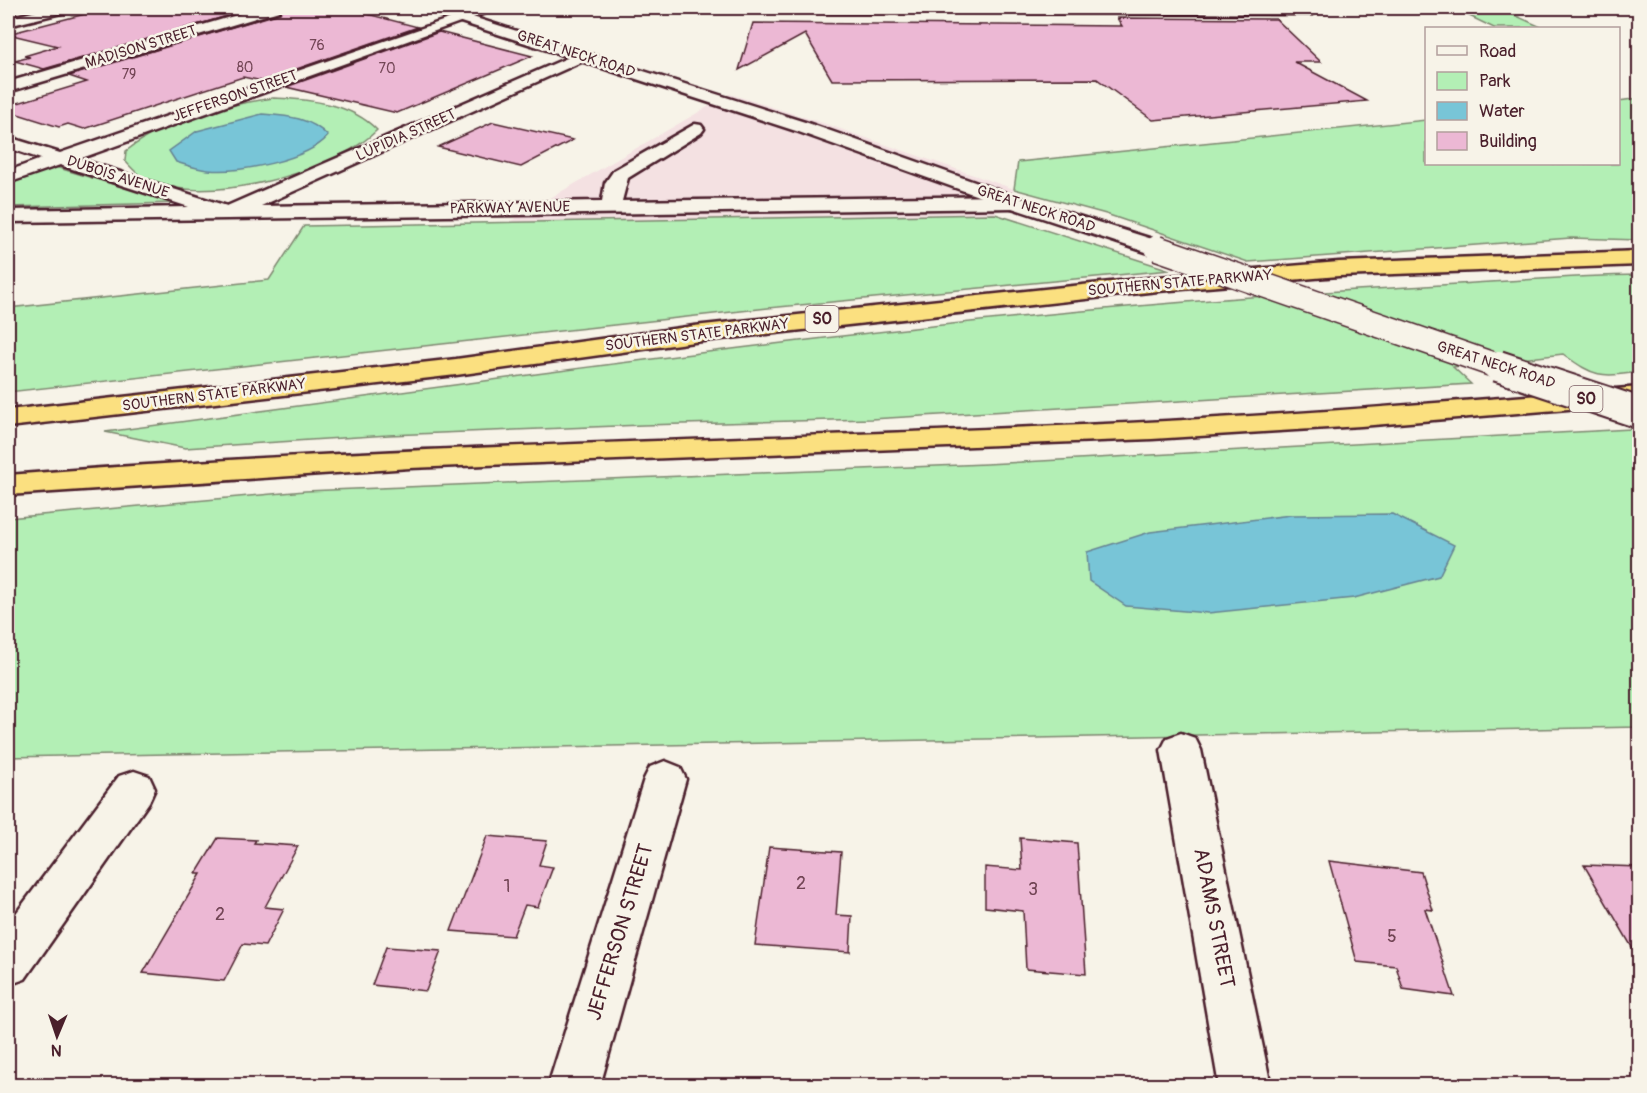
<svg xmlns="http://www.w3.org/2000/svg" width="1647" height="1093" viewBox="0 0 1647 1093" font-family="Pangolin,sans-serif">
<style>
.built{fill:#f4e1e2}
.green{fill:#b3efb5;stroke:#7e8770;stroke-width:1.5}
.water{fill:#78c5d7;stroke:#668392;stroke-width:1.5}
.building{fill:#ecb8d4;stroke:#4a1f2b;stroke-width:1.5}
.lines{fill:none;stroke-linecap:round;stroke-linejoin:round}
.minor-casing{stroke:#4a1f2b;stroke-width:5}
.secondary-casing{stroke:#4a1f2b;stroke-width:5}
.motorway-casing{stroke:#4a1f2b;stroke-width:5}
.minor{fill:#f7f3e8;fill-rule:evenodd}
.secondary{fill:#f7f3e8;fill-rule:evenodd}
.motorway{fill:#fbe080;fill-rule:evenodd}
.secondary-bridge-far1-casing{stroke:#4a1f2b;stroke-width:27;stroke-linecap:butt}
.secondary-bridge-casing{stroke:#4a1f2b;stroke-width:34;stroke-linecap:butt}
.secondary-bridge-far1{stroke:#f7f3e8;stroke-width:24}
.secondary-bridge{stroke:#f7f3e8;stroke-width:30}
.labels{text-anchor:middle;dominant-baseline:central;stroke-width:5;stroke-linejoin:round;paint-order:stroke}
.far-number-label{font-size:14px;fill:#724555}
.far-street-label{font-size:15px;fill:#4a1f2b;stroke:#f7f3e8}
.shield{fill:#f7f3e8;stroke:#7e5f64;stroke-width:1.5}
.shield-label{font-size:16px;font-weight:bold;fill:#4a1f2b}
.near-number-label{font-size:18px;fill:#724555}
.near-street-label{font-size:21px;fill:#4a1f2b;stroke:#f7f3e8}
</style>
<rect width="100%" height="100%" fill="#f7f3e8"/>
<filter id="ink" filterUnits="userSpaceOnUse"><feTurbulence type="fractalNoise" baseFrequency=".0167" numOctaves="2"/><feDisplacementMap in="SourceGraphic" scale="12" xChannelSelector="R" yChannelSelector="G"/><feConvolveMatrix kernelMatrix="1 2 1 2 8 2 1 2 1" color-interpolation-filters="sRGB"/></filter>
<g filter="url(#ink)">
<path class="built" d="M730 94 823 123 1014 189 995 214 507 223Z"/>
<g class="green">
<path d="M1453 8H1499L1543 28H1494Z"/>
<path d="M273 98C309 99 351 103 377 130 335 173 197 210 142 177 136 173 130 166 125 161L126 151C167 119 221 106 273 98Z"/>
<path d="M1639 98V240L1571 238 1248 262 1106 214 1014 189 1018 162 1426 120V164H1618L1619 101Z"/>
<path d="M52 166 177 203 8 207V182Z"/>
<path d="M995 214 1170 270 768 308 8 392V308L269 280 304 226Z"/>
<path d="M1639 275V372C1600 377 1596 378 1563 354L1453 367 1471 384 871 419 643 425 389 435 185 448 105 432C532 375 960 311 1392 288 1474 284 1557 276 1639 275Z"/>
<path d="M1631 429 1640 432 1639 727 8 757V518L305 491 986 464Z"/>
</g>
<g class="water">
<path d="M262 114C287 116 310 117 328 136 308 160 239 173 208 170 197 169 186 165 176 162L169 151 197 131Z"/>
<path d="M1392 514 1454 545 1439 576 1354 598 1208 613 1126 606 1089 581 1087 552 1150 532 1291 515Z"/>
</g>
<g class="building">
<path d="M108 8H255L44 69 15 61 30 57 24 56 58 46 8 34Z"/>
<path d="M283 8H344L418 27 262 81 243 77 84 129 68 124 59 127 8 111V106L87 82 69 76 280 13Z"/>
<path d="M1117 18 1276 19 1321 62H1294L1367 101 1153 120 1097 79 832 80 805 34 739 70 753 23 1122 26Z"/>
<path d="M439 32 532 56 397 113 286 87Z"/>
<path d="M493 122 573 140 521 167 438 147Z"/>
<path d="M487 836 547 841 539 865 553 867 538 907 525 905 513 936 451 931Z"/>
<path d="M218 838 256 840 254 843 298 846 265 907 284 909 265 946 243 944 224 981 143 973 201 874H196Z"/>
<path d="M1020 838 1077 843 1086 974 1026 969 1023 911 985 907V867L1022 870Z"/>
<path d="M769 847 841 852 836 915 852 916 850 952 755 945Z"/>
<path d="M1329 861 1421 872 1433 910 1425 909 1454 996 1403 989 1396 966 1357 962Z"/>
<path d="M1584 865 1640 867V961Z"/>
<path d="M386 947 441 951 426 991 372 985Z"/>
</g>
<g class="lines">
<defs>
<g id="minor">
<path d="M49 8H71L69 11 8 26V18Z"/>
<path d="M261 8H281L279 11 8 92V82Z"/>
<path d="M480 8H499L79 159 227 206 583 51 591 56 588 59 261 206 602 201 605 183 614 170 695 124 701 125 704 129 701 133 628 178 622 201 1013 196 1020 198 1023 202 1020 206 1013 208 8 222V210L189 207 60 165 8 183V171L41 159 8 148V137L60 153Z"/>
<path d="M805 8H1317L1319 10 1312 14 812 12Z"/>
<path d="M1181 733 1195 738 1201 750 1271 1086H1219L1161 750 1167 738Z"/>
<path d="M665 761 680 767 686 779 600 1086H548L644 779 650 767Z"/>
<path d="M134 771 149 776 155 789 149 802 25 979 8 985V924L119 776Z"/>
</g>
<path id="secondary" d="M425 8H444L808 123 1020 198 1165 243 1168 248 1165 253H1149L1006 206 796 131 427 11Z"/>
<g id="motorway">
<path d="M1640 251V265L1339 276 1158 291 694 342 456 375 8 427V410L456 359 694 326 1158 277 1339 262Z"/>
<path d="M1640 387V403L1361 426 1152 439 410 468 8 495V475C366 446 724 441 1082 425 1268 417 1454 402 1640 387Z"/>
</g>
</defs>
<use href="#minor" class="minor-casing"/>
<use href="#secondary" class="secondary-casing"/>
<use href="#motorway" class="motorway-casing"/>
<use href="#minor" class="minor"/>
<use href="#secondary" class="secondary"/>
<use href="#motorway" class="motorway"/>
<defs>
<path id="secondary-bridge-far1" d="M1157 248 1503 368"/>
<path id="secondary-bridge" d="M1498 366 1640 413"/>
</defs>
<use href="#secondary-bridge-far1" class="secondary-bridge-far1-casing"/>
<use href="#secondary-bridge" class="secondary-bridge-casing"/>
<use href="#secondary-bridge-far1" class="secondary-bridge-far1"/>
<use href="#secondary-bridge" class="secondary-bridge"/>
</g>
</g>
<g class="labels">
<g class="far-number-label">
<text x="317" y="45">76</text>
<text x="245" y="67">80</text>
<text x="387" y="68">70</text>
<text x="129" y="74">79</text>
</g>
<g class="far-street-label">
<text transform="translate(141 47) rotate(-17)">MADISON STREET</text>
<text transform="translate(576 54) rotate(18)">GREAT NECK ROAD</text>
<text transform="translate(235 96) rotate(-19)">JEFFERSON STREET</text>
<text transform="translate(406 135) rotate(-24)">LUPIDIA STREET</text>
<text transform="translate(118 177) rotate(18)">DUBOIS AVENUE</text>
<text transform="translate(510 208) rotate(-1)">PARKWAY AVENUE</text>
<text transform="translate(1036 209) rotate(18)">GREAT NECK ROAD</text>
<text transform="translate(1180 283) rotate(-5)">SOUTHERN STATE PARKWAY</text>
<text transform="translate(697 335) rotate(-7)">SOUTHERN STATE PARKWAY</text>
<text transform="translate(1496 365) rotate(18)">GREAT NECK ROAD</text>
<text transform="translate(214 395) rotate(-7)">SOUTHERN STATE PARKWAY</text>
</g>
<g class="shield">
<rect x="805.5" y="306" width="33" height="26" rx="4.5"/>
<rect x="1569.5" y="386" width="33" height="26" rx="4.5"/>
</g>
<g class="shield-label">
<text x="822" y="319">SO</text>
<text x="1586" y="399">SO</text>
</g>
<g class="near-number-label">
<text x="801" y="883">2</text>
<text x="507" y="886">1</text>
<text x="1033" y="889">3</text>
<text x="220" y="914">2</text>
<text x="1392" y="936">5</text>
</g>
<g class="near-street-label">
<text transform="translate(1214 918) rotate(79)">ADAMS STREET</text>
<text transform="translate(620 932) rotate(-73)">JEFFERSON STREET</text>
</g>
</g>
<rect width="1647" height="1093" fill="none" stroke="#f7f3e8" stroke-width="30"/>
<rect x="15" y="15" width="1617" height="1063" fill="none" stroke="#4a1f2b" stroke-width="2" filter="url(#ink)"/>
<rect x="1425" y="27" width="195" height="138" fill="#f7f3e8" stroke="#b29e9c" stroke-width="1.5"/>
<rect x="1437" y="46" width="30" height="9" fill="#f7f3e8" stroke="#b29e9c" stroke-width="1.5"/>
<text x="1479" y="57" font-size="18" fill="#4a1f2b">Road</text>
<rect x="1437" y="72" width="30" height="18" fill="#b3efb5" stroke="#b29e9c" stroke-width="1.5"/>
<text x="1479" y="87" font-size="18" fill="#4a1f2b">Park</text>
<rect x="1437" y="102" width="30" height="18" fill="#78c5d7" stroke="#b29e9c" stroke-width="1.5"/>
<text x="1479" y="117" font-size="18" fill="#4a1f2b">Water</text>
<rect x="1437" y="132" width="30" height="18" fill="#ecb8d4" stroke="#b29e9c" stroke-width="1.5"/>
<text x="1479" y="147" font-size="18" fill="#4a1f2b">Building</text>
<g transform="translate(57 1036) rotate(182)" stroke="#f7f3e8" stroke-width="4.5" paint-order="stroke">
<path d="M0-4.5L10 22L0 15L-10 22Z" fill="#4a1f2b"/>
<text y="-9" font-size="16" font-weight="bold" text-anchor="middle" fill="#4a1f2b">N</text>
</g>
</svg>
